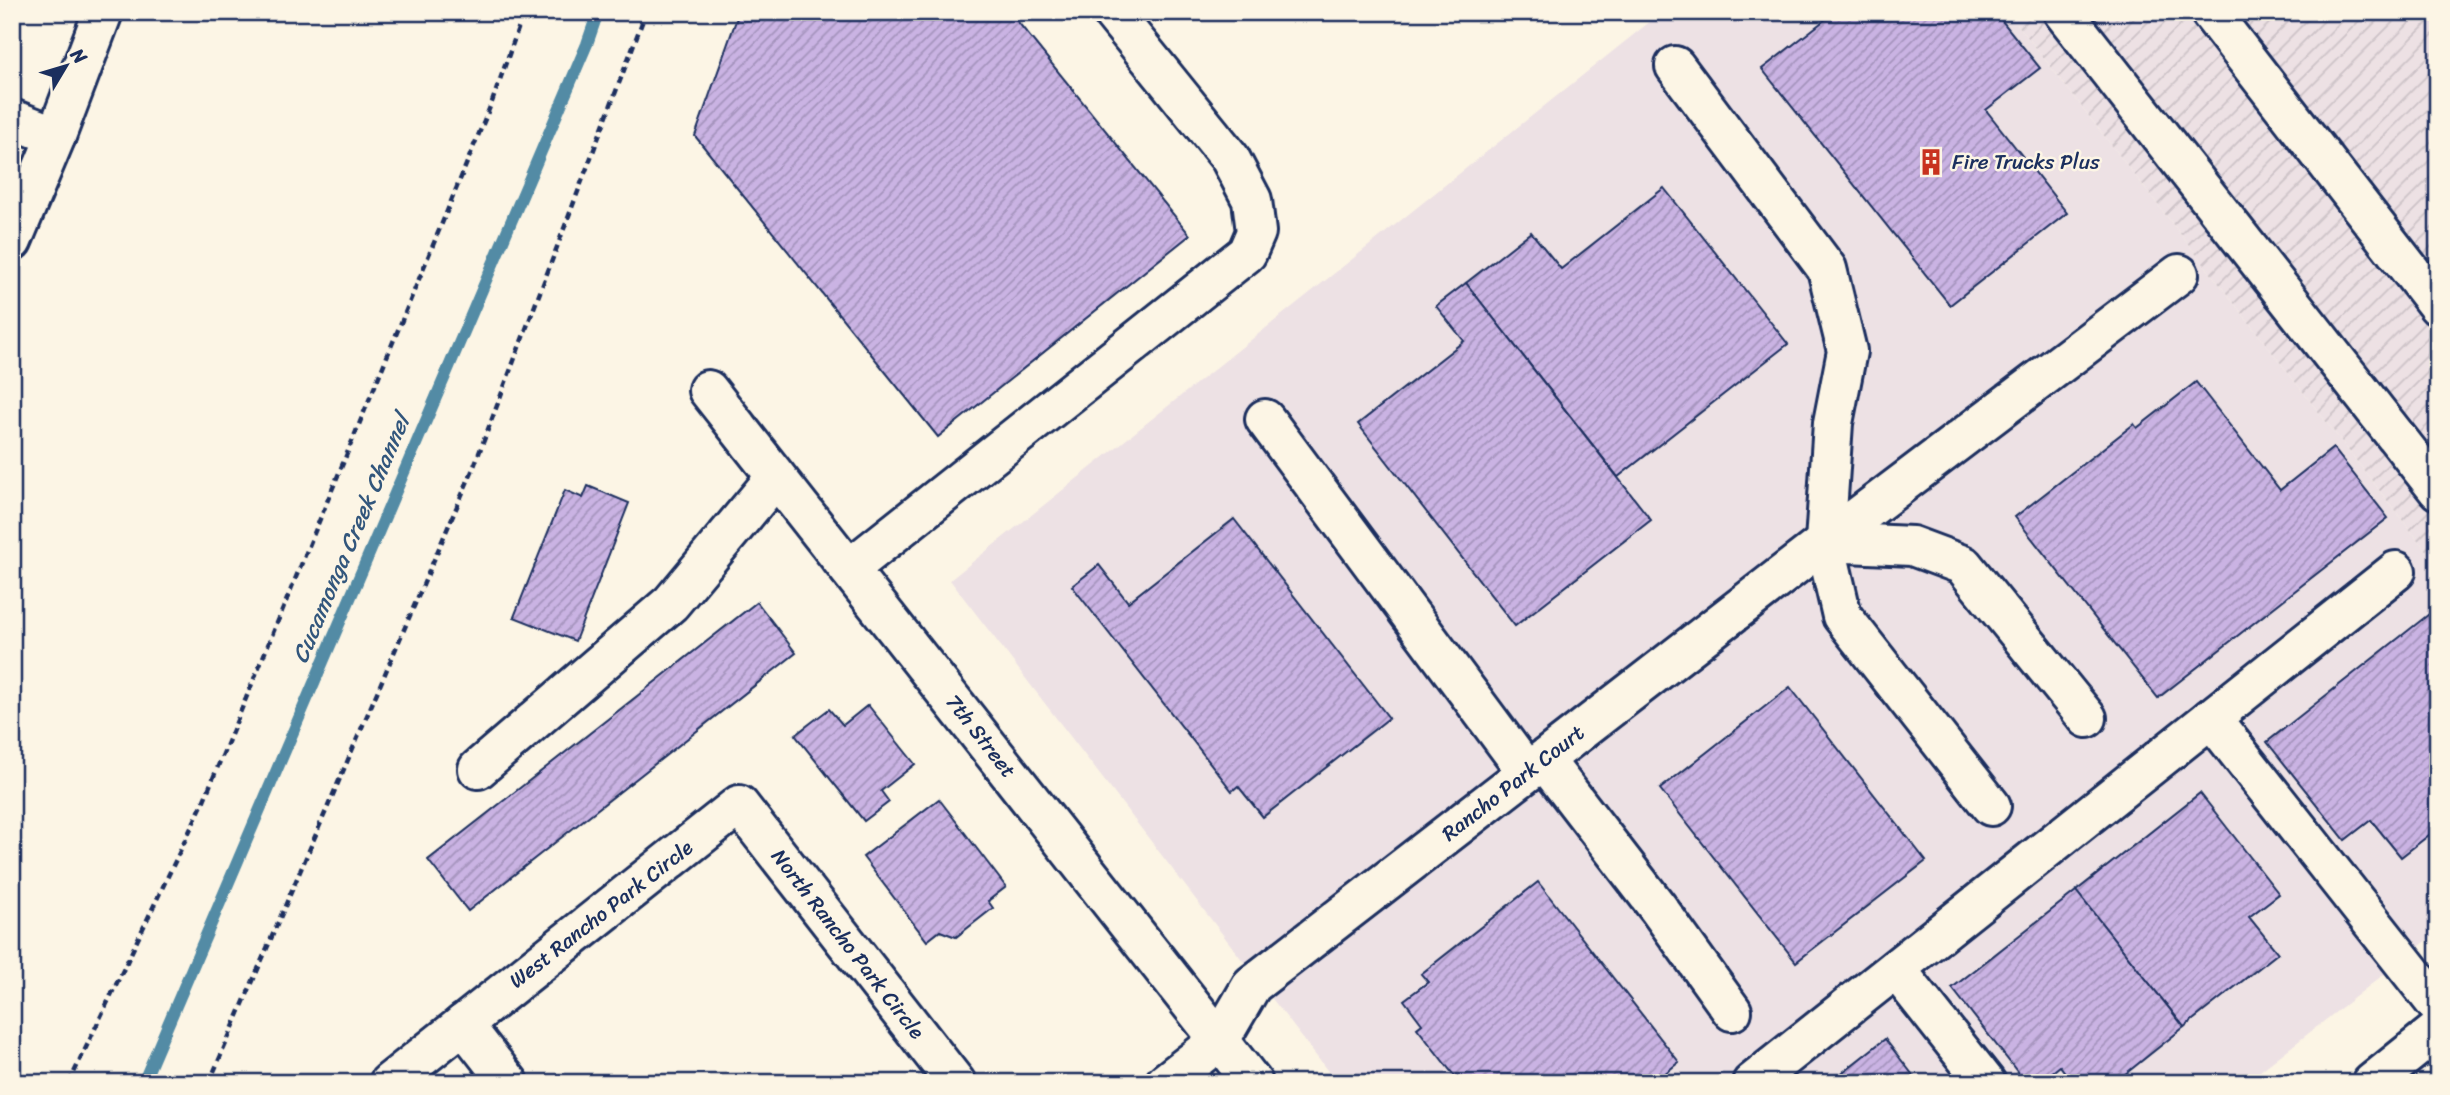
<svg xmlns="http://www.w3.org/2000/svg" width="2450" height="1095" viewBox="0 0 2450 1095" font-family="Sriracha,sans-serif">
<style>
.built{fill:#ede1e4}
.industrial{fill:url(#industrial-furrows)}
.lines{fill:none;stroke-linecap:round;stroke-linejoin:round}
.stream{stroke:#538ba5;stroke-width:12}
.building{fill:url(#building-hatch);stroke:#1b2f5e;stroke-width:2}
.minor-casing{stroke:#1b2f5e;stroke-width:44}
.path{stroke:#1b2f5e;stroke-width:4.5;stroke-dasharray:7 5;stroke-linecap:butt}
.minor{stroke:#fcf5e5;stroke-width:38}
.labels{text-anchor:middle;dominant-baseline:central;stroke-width:5;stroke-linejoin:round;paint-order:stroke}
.poi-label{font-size:21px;fill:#1b2f5e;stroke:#fcf5e5;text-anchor:start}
.street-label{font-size:21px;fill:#1b2f5e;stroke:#fcf5e5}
.water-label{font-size:23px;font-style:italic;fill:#32567c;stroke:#fcf5e5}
</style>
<defs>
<pattern id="industrial-furrows" width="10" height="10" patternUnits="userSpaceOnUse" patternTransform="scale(1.75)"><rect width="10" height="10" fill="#ede1e4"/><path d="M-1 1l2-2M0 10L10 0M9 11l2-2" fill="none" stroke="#cbc1c6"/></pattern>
<pattern id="building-hatch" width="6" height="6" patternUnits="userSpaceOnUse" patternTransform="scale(1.75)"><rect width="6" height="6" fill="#cab3e3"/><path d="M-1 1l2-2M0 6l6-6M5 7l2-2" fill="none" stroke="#a392bb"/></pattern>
</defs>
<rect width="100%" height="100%" fill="#fcf5e5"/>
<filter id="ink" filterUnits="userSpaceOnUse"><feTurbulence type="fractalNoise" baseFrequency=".0143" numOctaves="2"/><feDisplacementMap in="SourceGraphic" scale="14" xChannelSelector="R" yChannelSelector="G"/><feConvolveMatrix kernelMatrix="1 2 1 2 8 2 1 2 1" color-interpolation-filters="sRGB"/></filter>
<g filter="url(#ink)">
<path class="built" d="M1662 12H2008L2438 566V932L2245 1083H1337L950 580Z"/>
<path class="industrial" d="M2008 12H2438V566Z"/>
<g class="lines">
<path class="stream" d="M143 1083 587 44 598 12"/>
</g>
<g class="building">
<path d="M739 12H873L877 17 882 12H1010L1190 235 938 437 695 136Z"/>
<path d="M1835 12H1995L2040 68 1986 110 2067 213 1950 305 1762 69Z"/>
<path d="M1664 188 1788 344 1618 477 1466 283 1531 232 1561 269Z"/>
<path d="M1466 283 1651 520 1515 626 1358 424 1464 341 1436 306Z"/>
<path d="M2196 382 2280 490 2333 448 2388 518 2158 698 2015 517 2134 424 2137 428Z"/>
<path d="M588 486 629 503 575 641 514 617 565 490 583 498Z"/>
<path d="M1234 519 1389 718 1263 817 1238 786 1232 791 1072 586 1099 565 1128 602Z"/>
<path d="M757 602 796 653 468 911 428 860Z"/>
<path d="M2438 607V828L2401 857 2371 820 2345 840 2267 742Z"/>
<path d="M1790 687 1926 861 1796 962 1660 789Z"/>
<path d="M868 705 915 764 881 791 889 802 864 821 795 735 829 709 843 725Z"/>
<path d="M2200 793 2279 894 2249 917 2278 953 2184 1027 2076 891Z"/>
<path d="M939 799 1006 887 988 901 993 908 956 937 940 931 927 941 863 857Z"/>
<path d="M1538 882 1679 1062 1653 1083H1460L1417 1028 1422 1024 1404 1000 1428 982 1421 974Z"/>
<path d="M2076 891 2184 1027 2114 1083H2073L2060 1066 2039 1083H2026L1952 988Z"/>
<path d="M1885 1039 1919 1083H1829Z"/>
</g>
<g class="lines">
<defs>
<g id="minor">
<path d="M2063 12 2438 490"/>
<path d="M2210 12 2438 306"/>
<path d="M1675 66 1827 269 1847 351 1833 423 1825 542 1842 616 1991 806"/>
<path d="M12 119 56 136"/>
<path d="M12 241 56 136 103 12"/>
<path d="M708 390 1253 1083"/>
<path d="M1265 419 1527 772"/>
<path d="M1825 542 1912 546 1963 565 2087 718"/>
<path d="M849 569 1247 253 1256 232 1252 200 1230 158 1112 12"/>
<path d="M2211 718 2438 1006"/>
<path d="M1544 760 1658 908 1732 1011"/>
<path d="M478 769 671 603 776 477"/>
<path d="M1896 969 1986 1083"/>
<path d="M463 1024 509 1083"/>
<path d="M389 1083 739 805 956 1083"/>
<path d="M1165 1083 1220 1040 1252 985 1825 542 2179 274"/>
<path d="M1752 1083 2396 571"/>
<path d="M2372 1083 2438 1030"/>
</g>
</defs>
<use href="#minor" class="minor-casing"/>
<g class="path">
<path d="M69 1083 202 805 492 102 524 12"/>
<path d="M209 1083 473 469 646 12"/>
</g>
<use href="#minor" class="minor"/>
</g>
</g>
<defs>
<symbol id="building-bare" viewBox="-9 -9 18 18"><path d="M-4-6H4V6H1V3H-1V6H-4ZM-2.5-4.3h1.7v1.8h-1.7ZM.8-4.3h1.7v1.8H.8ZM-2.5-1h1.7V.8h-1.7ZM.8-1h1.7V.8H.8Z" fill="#c8321e" stroke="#fcf5e5" stroke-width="2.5" paint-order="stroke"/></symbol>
</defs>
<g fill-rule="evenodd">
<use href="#building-bare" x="1912" y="143" width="38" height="38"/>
</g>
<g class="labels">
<g class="poi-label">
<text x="1952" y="162">Fire Trucks Plus</text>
</g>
<g class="street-label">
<text transform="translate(981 736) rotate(52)">7th Street</text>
<text transform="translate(1513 783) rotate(-38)">Rancho Park Court</text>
<text transform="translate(601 914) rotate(-38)">West Rancho Park Circle</text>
<text transform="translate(848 944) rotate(52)">North Rancho Park Circle</text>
</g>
<g class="water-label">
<text transform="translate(351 539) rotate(-67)">Cucamonga Creek Channel</text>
</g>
</g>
<rect width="2450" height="1095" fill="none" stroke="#fcf5e5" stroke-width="42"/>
<rect x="21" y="21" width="2408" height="1053" fill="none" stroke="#1b2f5e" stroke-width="2.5" filter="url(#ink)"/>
<g transform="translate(66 66) rotate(52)" stroke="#fcf5e5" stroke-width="5" paint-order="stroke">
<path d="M0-5L12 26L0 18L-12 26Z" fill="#1b2f5e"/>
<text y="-10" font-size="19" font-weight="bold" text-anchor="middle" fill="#1b2f5e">N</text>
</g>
</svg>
